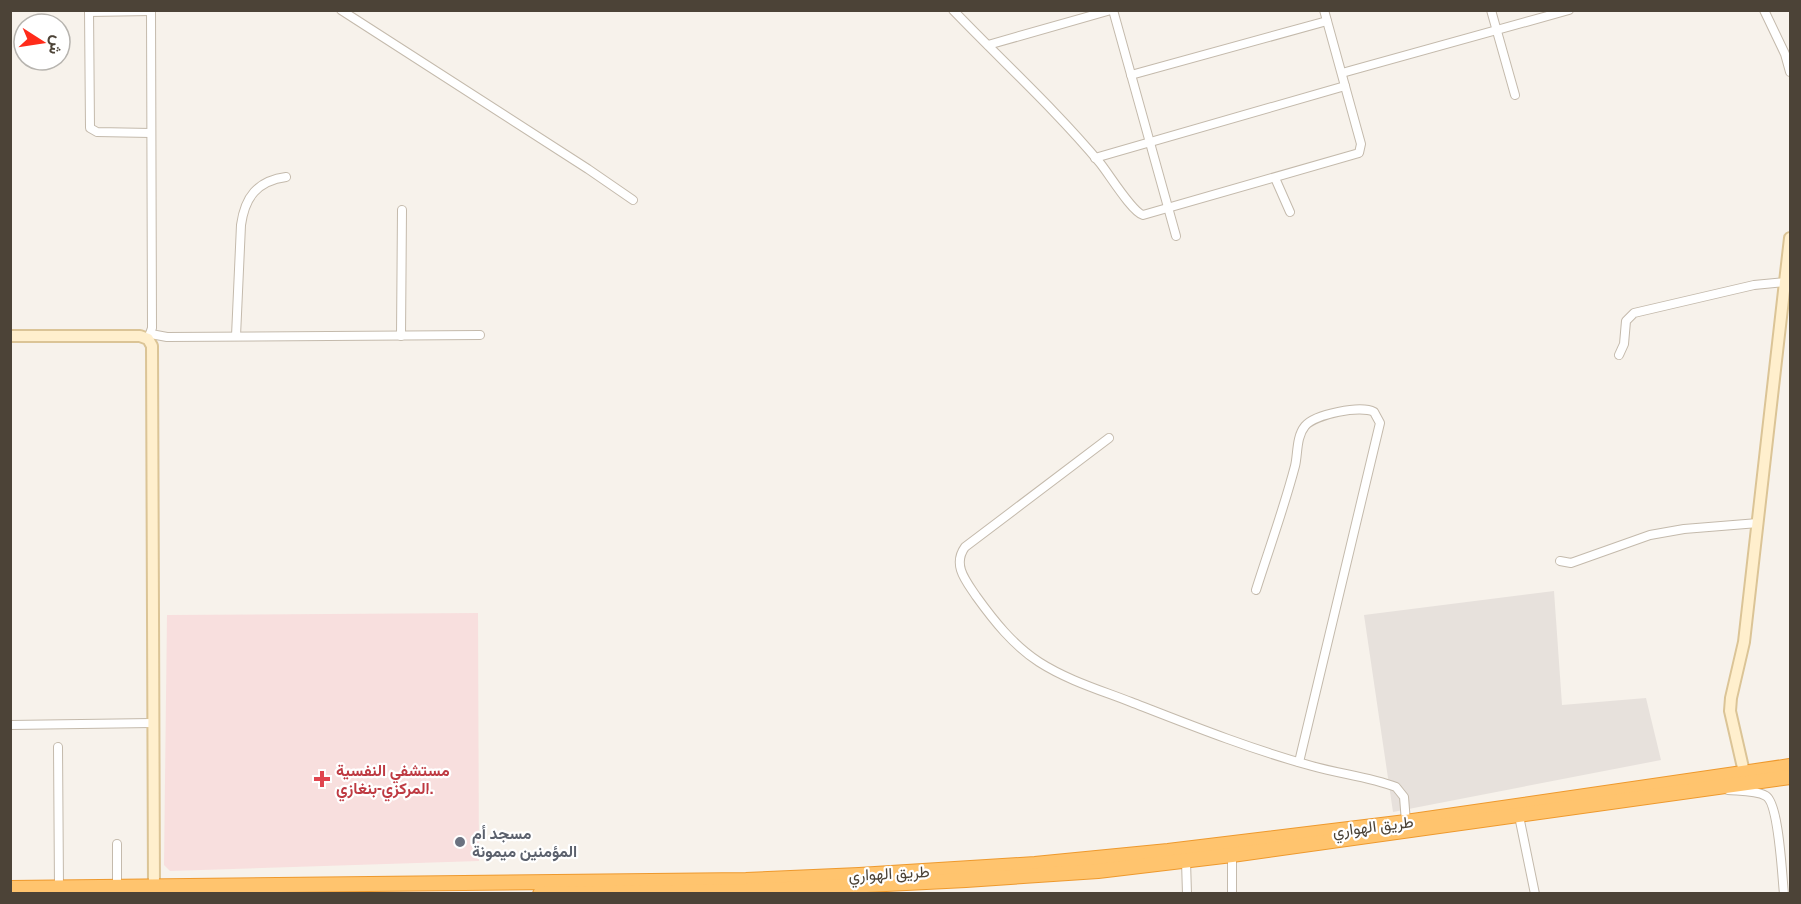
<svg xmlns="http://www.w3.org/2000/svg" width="1801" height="904" viewBox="0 0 1801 904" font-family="'Archivo Narrow',Vazirmatn,sans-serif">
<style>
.industrial{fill:#e7e1dc}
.medical{fill:#f8dfde}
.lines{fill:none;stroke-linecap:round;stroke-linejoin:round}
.street-casing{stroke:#c4baac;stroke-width:10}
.secondary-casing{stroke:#dbc496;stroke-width:14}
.highway-casing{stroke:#ee992d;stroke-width:16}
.street{stroke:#fff;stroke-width:8}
.secondary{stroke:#ffefcd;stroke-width:10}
.highway{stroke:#ffc46e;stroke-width:14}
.health-dot{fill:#e0444e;stroke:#fff;stroke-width:2}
.worship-dot{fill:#6b7280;stroke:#fff;stroke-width:2}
.labels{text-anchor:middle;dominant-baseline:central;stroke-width:4.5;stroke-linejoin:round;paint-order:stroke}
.health-label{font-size:16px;font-weight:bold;fill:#be3a42;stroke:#fff;text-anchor:start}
.street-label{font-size:16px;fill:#4c4337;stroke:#fff}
.worship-label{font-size:16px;font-weight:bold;fill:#5b616d;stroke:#fff;text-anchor:start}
</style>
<rect width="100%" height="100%" fill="#f7f2eb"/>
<path class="industrial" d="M1554 591 1562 705 1646 698 1661 760 1393 812 1364 615Z"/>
<path class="medical" d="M478 613 479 861 170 871 164 865 167 615Z"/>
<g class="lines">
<defs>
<g id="street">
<path d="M89 10 90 128 97 132 151 133"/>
<path d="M341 10 588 169 633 200"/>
<path d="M953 10C1002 61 1055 109 1100 163 1109 174 1132 212 1143 215L1359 153 1361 144 1324 10"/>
<path d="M1113 10 1176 236"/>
<path d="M1491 10 1515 95"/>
<path d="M1764 10 1785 54 1790 72"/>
<path d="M89 12 151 11"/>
<path d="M988 45 1111 10"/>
<path d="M1342 73 1569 10"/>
<path d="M1131 75 1327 21"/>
<path d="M1095 158 1345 86"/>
<path d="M1275 178 1290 212"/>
<path d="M151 334 167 337 480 335"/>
<path d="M236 336 241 225C245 197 257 181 286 177"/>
<path d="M401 336 402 210"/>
<path d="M148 339 152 328 151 10"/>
<path d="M1619 355 1624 344 1626 321 1634 313 1754 285 1786 282"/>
<path d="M1109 438 965 547C952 565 966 581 976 596 994 621 1013 645 1039 662 1067 680 1100 690 1131 702 1190 725 1250 749 1312 766 1340 774 1369 777 1396 787L1404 797 1406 822"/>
<path d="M1560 561 1571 563 1650 535 1684 529 1758 523"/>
<path d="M1256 590C1269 549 1284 508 1295 466 1298 454 1296 437 1305 426 1315 414 1361 405 1374 412L1380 423 1299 762"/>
<path d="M10 725 152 723"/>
<path d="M58 747 59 888"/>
<path d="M1728 790C1739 791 1756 790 1766 796 1779 804 1782 876 1784 894"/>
<path d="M1519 816 1535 894"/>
<path d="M117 844V887"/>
<path d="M1232 855V894"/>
<path d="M1186 861 1187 894"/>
</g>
<g id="secondary">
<path d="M10 336H140L148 339 152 346 154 887"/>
<path d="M1744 772 1730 711 1731 698 1744 642 1790 238"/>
</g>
<g id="highway">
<path d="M10 888 746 880 859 875 1035 864 1168 851 1406 822 1790 766"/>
<path d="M540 894 746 891 966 880 1098 871 1232 855 1790 777"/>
</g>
</defs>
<use href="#street" class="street-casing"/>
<use href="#secondary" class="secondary-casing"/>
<use href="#highway" class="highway-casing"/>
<use href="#street" class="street"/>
<use href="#secondary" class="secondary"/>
<use href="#highway" class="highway"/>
</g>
<path class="health-dot" d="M319 770h6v6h6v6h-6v6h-6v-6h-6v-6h6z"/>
<circle class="worship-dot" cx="460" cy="842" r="6"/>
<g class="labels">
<g class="health-label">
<text x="336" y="770">مستشفي النفسية<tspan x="336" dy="18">المركزي-بنغازي.</tspan></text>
</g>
<g class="street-label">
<text transform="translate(1373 826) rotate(-7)">طريق الهواري</text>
<text transform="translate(889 873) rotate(-3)">طريق الهواري</text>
</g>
<g class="worship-label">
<text x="472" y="833">مسجد أم<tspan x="472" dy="18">المؤمنين ميمونة</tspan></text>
</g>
</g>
<rect width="1801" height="904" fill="none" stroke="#4c4337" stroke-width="24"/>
<g transform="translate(42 42) rotate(102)"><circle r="28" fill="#ffffff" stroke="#b7b4af" stroke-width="1.5"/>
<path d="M0-4.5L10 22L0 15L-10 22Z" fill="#ff2b1a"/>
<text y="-9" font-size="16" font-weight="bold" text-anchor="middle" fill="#4c4337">ش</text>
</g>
</svg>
